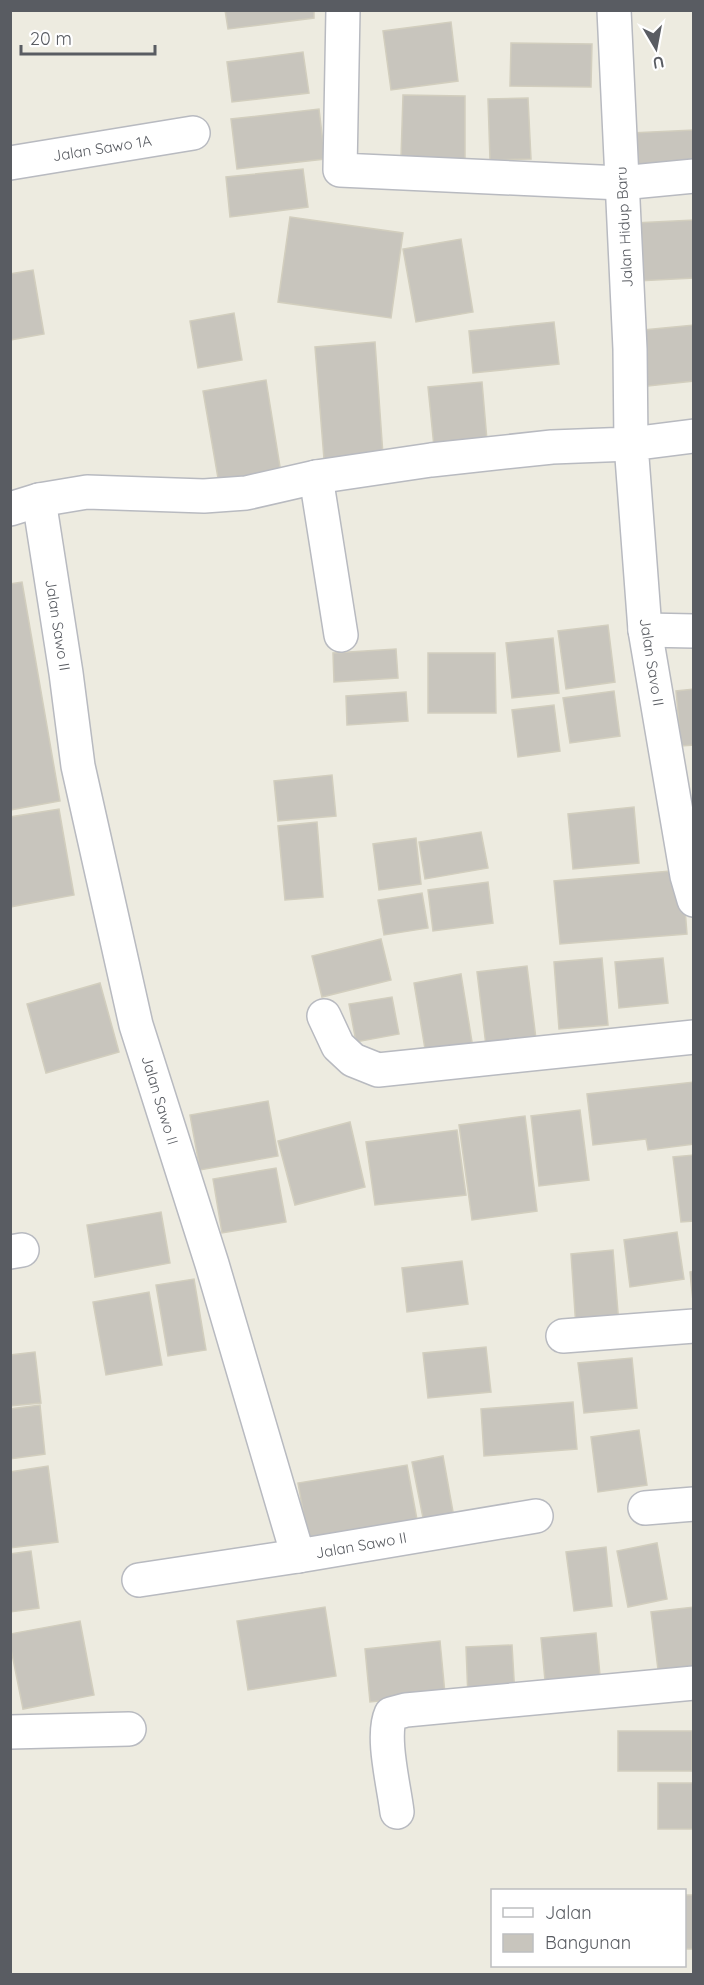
<svg xmlns="http://www.w3.org/2000/svg" width="704" height="1985" viewBox="0 0 704 1985" font-family="Quicksand,sans-serif">
<style>
.building{fill:#c8c5bd;stroke:#d2cebe;stroke-width:1.5}
.lines{fill:none;stroke-linecap:round;stroke-linejoin:round}
.minor-casing{stroke:#b8bac0;stroke-width:36}
.minor{stroke:#fff;stroke-width:33}
.labels{text-anchor:middle;dominant-baseline:central;stroke-width:4.5;stroke-linejoin:round;paint-order:stroke}
.street-label{font-size:15px;fill:#595c62;stroke:#fff}
</style>
<rect width="100%" height="100%" fill="#edebe0"/>
<g class="building">
<path d="M225 10H314V18L228 29Z"/>
<path d="M451 22 458 81 391 90 383 31Z"/>
<path d="M511 43 592 44 591 87 510 86Z"/>
<path d="M303 52 309 93 232 102 227 62Z"/>
<path d="M403 95 465 96V159L401 158Z"/>
<path d="M528 98 531 159 490 160 488 99Z"/>
<path d="M319 109 325 159 237 169 231 119Z"/>
<path d="M694 130V170L632 172 631 133Z"/>
<path d="M303 169 308 207 230 217 226 177Z"/>
<path d="M290 217 403 233 391 318 278 302Z"/>
<path d="M694 220V278L637 281 634 223Z"/>
<path d="M461 239 473 312 416 322 403 249Z"/>
<path d="M33 270 44 334 10 340V274Z"/>
<path d="M234 313 242 360 198 368 190 321Z"/>
<path d="M554 322 559 364 473 373 469 331Z"/>
<path d="M694 325V381L639 387 633 331Z"/>
<path d="M375 342 383 455 324 459 315 347Z"/>
<path d="M266 380 281 473 219 484 203 391Z"/>
<path d="M482 382 488 452 435 457 428 387Z"/>
<path d="M22 582 60 801 10 810V584Z"/>
<path d="M608 625 615 682 566 689 558 631Z"/>
<path d="M553 638 559 693 512 698 506 643Z"/>
<path d="M396 649 398 678 334 682 333 653Z"/>
<path d="M428 653H495L496 713H428Z"/>
<path d="M694 689V745L681 746 676 691Z"/>
<path d="M614 691 620 736 570 743 563 698Z"/>
<path d="M406 692 408 721 347 725 346 696Z"/>
<path d="M554 705 560 751 518 757 512 710Z"/>
<path d="M332 775 336 816 278 821 274 781Z"/>
<path d="M634 807 639 863 573 869 568 814Z"/>
<path d="M59 809 74 895 10 907V817Z"/>
<path d="M317 822 323 897 285 900 278 826Z"/>
<path d="M481 832 488 868 425 879 419 842Z"/>
<path d="M416 838 421 884 379 890 373 844Z"/>
<path d="M682 870 687 934 560 944 554 881Z"/>
<path d="M488 882 493 923 433 931 428 890Z"/>
<path d="M422 893 428 928 384 935 378 900Z"/>
<path d="M381 939 391 980 322 997 312 956Z"/>
<path d="M602 958 608 1025 559 1029 554 962Z"/>
<path d="M663 958 668 1003 619 1008 615 962Z"/>
<path d="M527 966 537 1047 487 1054 477 972Z"/>
<path d="M461 974 473 1048 426 1055 414 983Z"/>
<path d="M100 983 119 1052 46 1073 27 1004Z"/>
<path d="M392 997 399 1034 356 1042 349 1004Z"/>
<path d="M694 1082V1144L648 1150 646 1139 593 1145 587 1094Z"/>
<path d="M268 1101 278 1156 200 1170 190 1115Z"/>
<path d="M580 1110 589 1180 539 1186 531 1116Z"/>
<path d="M525 1116 537 1211 472 1220 459 1125Z"/>
<path d="M350 1122 365 1187 295 1205 278 1141Z"/>
<path d="M457 1130 466 1195 375 1205 366 1142Z"/>
<path d="M694 1155V1221L681 1222 673 1157Z"/>
<path d="M276 1168 286 1222 222 1233 213 1179Z"/>
<path d="M161 1212 170 1263 95 1277 87 1225Z"/>
<path d="M677 1232 684 1279 630 1287 624 1240Z"/>
<path d="M613 1250 619 1325 576 1328 571 1254Z"/>
<path d="M462 1261 468 1304 407 1312 402 1268Z"/>
<path d="M694 1271V1311L690 1272Z"/>
<path d="M194 1279 206 1350 168 1356 156 1285Z"/>
<path d="M149 1292 162 1365 106 1375 93 1302Z"/>
<path d="M486 1347 491 1392 428 1398 423 1353Z"/>
<path d="M35 1352 41 1403 10 1406V1355Z"/>
<path d="M632 1358 637 1408 584 1413 578 1363Z"/>
<path d="M573 1402 577 1449 484 1456 481 1409Z"/>
<path d="M40 1405 45 1454 10 1459V1409Z"/>
<path d="M639 1430 647 1485 598 1492 591 1437Z"/>
<path d="M443 1456 455 1523 425 1528 412 1462Z"/>
<path d="M407 1465 418 1525 309 1544 298 1483Z"/>
<path d="M48 1466 58 1542 10 1548V1472Z"/>
<path d="M657 1543 667 1599 628 1607 617 1551Z"/>
<path d="M606 1547 612 1606 574 1611 566 1552Z"/>
<path d="M31 1551 39 1608 10 1612V1554Z"/>
<path d="M325 1607 336 1676 248 1690 237 1621Z"/>
<path d="M694 1607V1674L659 1678 651 1612Z"/>
<path d="M80 1621 94 1695 23 1709 10 1644V1634Z"/>
<path d="M596 1633 601 1686 546 1691 541 1638Z"/>
<path d="M440 1641 445 1694 370 1702 365 1649Z"/>
<path d="M512 1645 515 1696 468 1698 466 1647Z"/>
<rect x="618" y="1731" width="74" height="40"/>
<rect x="658" y="1783" width="36" height="46"/>
<rect x="684" y="1895" width="10" height="54"/>
</g>
<g class="lines">
<defs>
<g id="minor">
<path d="M343 10 340 170 621 183 694 176"/>
<path d="M10 163 193 133"/>
<path d="M694 436 631 444 645 630 687 876 694 900"/>
<path d="M316 477 341 635"/>
<path d="M39 500 66 673 78 766 136 1025 212 1264 298 1556 536 1516"/>
<path d="M10 509 39 500 87 492 204 496 246 493 316 477 431 460 552 447 631 444 630 349 614 10"/>
<path d="M645 630 694 631"/>
<path d="M324 1016 338 1046 353 1060 378 1070 694 1037"/>
<path d="M10 1252 22 1250"/>
<path d="M563 1336 694 1326"/>
<path d="M645 1508 694 1504"/>
<path d="M139 1580 298 1556"/>
<path d="M10 1732 129 1729"/>
<path d="M397 1812C394 1786 381 1736 391 1714L406 1710 694 1683"/>
</g>
</defs>
<use href="#minor" class="minor-casing"/>
<use href="#minor" class="minor"/>
</g>
<g class="labels">
<g class="street-label">
<text transform="translate(102 148) rotate(-9)">Jalan Sawo 1A</text>
<text transform="translate(624 227) rotate(-93)">Jalan Hidup Baru</text>
<text transform="translate(58 625) rotate(81)">Jalan Sawo II</text>
<text transform="translate(652 662) rotate(81)">Jalan Savo II</text>
<text transform="translate(160 1100) rotate(73)">Jalan Sawo II</text>
<text transform="translate(361 1545) rotate(-10)">Jalan Sawo II</text>
</g>
</g>
<rect width="704" height="1985" fill="none" stroke="#595c62" stroke-width="24"/>
<rect x="491" y="1889" width="195" height="78" fill="#ffffff" stroke="#bdbec0" stroke-width="1.5"/>
<rect x="503" y="1908" width="30" height="9" fill="#ffffff" stroke="#bdbec0" stroke-width="1.5"/>
<text x="545" y="1919" font-size="18" fill="#595c62">Jalan</text>
<rect x="503" y="1934" width="30" height="18" fill="#c8c5bd" stroke="#bdbec0" stroke-width="1.5"/>
<text x="545" y="1949" font-size="18" fill="#595c62">Bangunan</text>
<g transform="translate(656 48) rotate(170)" stroke="#ffffff" stroke-width="4.5" paint-order="stroke">
<path d="M0-4.5L10 22L0 15L-10 22Z" fill="#595c62"/>
<text y="-9" font-size="16" font-weight="bold" text-anchor="middle" fill="#595c62">U</text>
</g>
<path d="M21 45v9h134v-9" fill="none" stroke="#595c62" stroke-width="3"/>
<text x="30" y="45" font-size="18" fill="#595c62" stroke="#ffffff" stroke-width="4.5" paint-order="stroke">20 m</text>
</svg>
